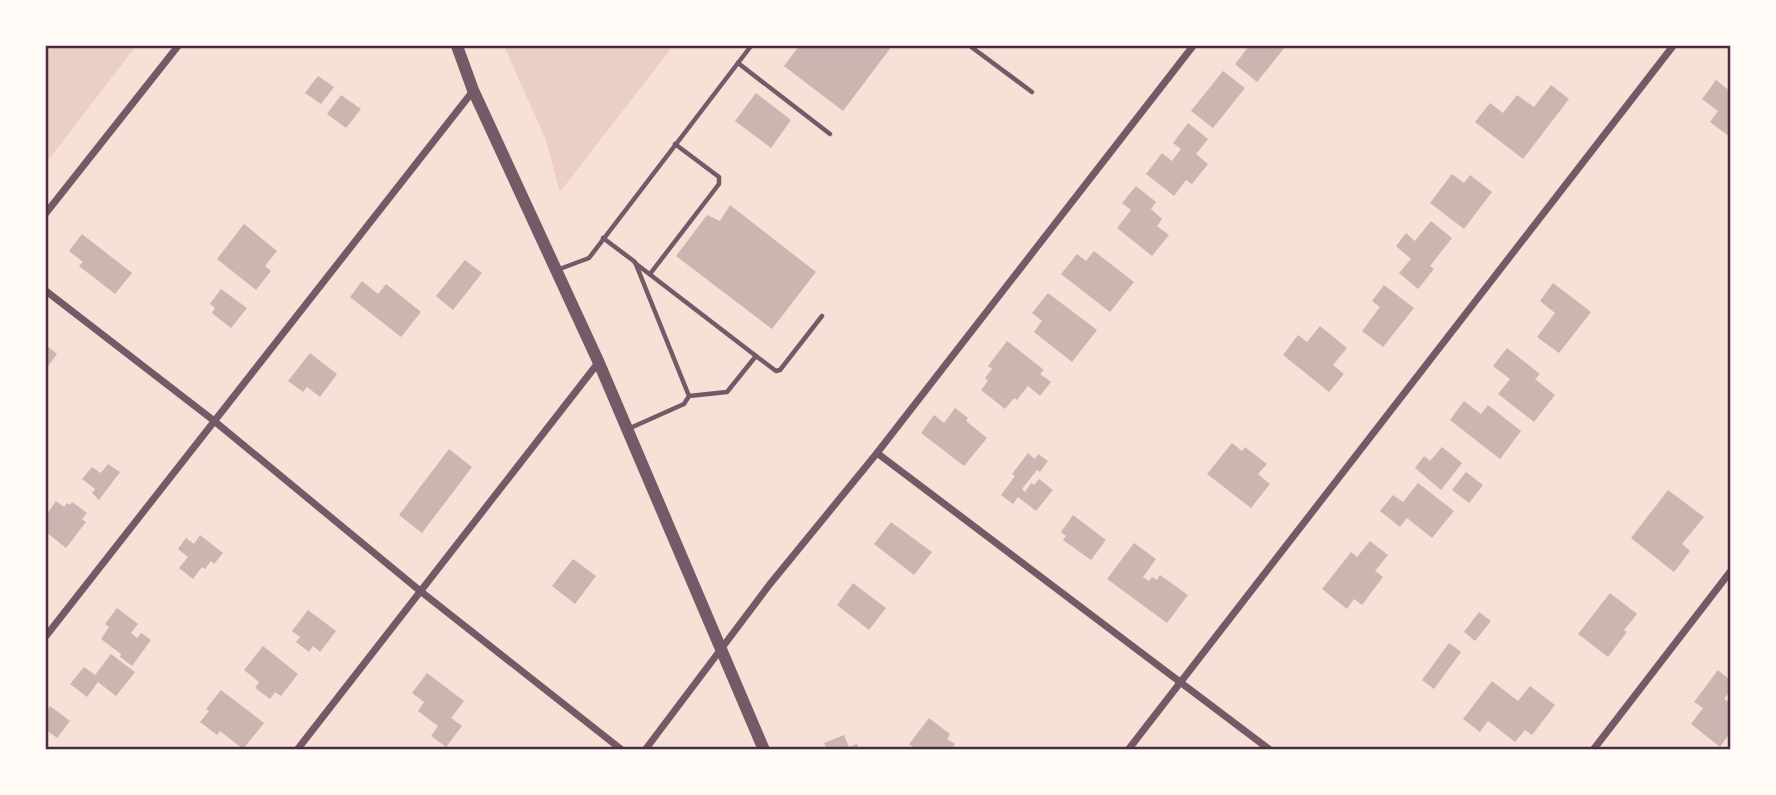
<svg xmlns="http://www.w3.org/2000/svg" width="1776" height="795" viewBox="0 0 1776 795" font-family="'PT Sans',sans-serif">
<style>
.green{fill:#ebcfc5}
.building{fill:#ccb4b1}
.lines{fill:none;stroke-linecap:round;stroke-linejoin:round}
.service{stroke:#755966;stroke-width:4.5}
.minor{stroke:#755966;stroke-width:7}
.tertiary{stroke:#755966;stroke-width:12}
.neatline{fill:none;stroke:#4a2c40;stroke-width:2.5}
</style>
<rect width="100%" height="100%" fill="#f7e1d7"/>
<g class="green">
<path d="M46 46H136L46 163Z"/>
<path d="M504 46H673L560 192 545 138Z"/>
</g>
<g class="building">
<path d="M799 46H892L843 111 784 66Z"/>
<path d="M1249 46H1286L1257 82 1235 64Z"/>
<path d="M1223 71 1245 88 1213 128 1191 111Z"/>
<path d="M318 76 334 87 321 104 305 93Z"/>
<path d="M1716 80 1730 91V137L1710 122 1718 111 1702 99Z"/>
<path d="M1551 85 1569 99 1523 159 1475 122 1490 103 1503 113 1517 95 1534 107Z"/>
<path d="M756 93 791 120 771 148 735 121Z"/>
<path d="M341 95 361 109 346 128 327 114Z"/>
<path d="M1188 123 1208 139 1196 154 1208 164 1192 184 1186 180 1174 196 1146 174 1162 153 1172 161 1181 149 1173 143Z"/>
<path d="M1452 174 1464 183 1470 175 1492 192 1464 229 1430 203Z"/>
<path d="M1136 186 1156 202 1151 209 1162 219 1157 226 1169 235 1152 256 1117 228 1131 210 1122 203Z"/>
<path d="M730 205 816 272 772 329 676 256 707 215 720 221Z"/>
<path d="M1431 221 1452 238 1430 266 1434 269 1418 289 1399 273 1411 259 1396 246 1406 233 1415 241Z"/>
<path d="M244 224 277 251 265 266 271 271 256 290 217 259Z"/>
<path d="M82 234 132 273 115 294 79 266 83 262 69 251Z"/>
<path d="M1094 251 1134 282 1110 312 1061 274 1077 254 1086 261Z"/>
<path d="M465 260 482 273 453 310 436 296Z"/>
<path d="M362 281 378 294 386 284 421 312 401 337 350 297Z"/>
<path d="M1553 283 1591 312 1559 353 1537 337 1555 313 1540 301Z"/>
<path d="M1384 285 1414 308 1383 347 1362 331 1380 307 1372 301Z"/>
<path d="M221 289 247 308 231 328 212 313 215 308 210 304Z"/>
<path d="M1048 293 1097 330 1072 362 1034 332 1042 321 1032 313Z"/>
<path d="M1320 326 1347 348 1333 365 1344 374 1329 392 1283 355 1298 335 1307 342Z"/>
<path d="M1007 341 1044 370 1040 374 1051 382 1040 396 1028 386 1017 400 1014 398 1005 409 981 390 988 381 985 378 992 369 988 366Z"/>
<path d="M46 345 57 354 46 369Z"/>
<path d="M1507 348 1540 374 1535 379 1555 395 1534 422 1498 394 1510 379 1493 366Z"/>
<path d="M310 353 337 374 320 397 307 387 303 392 288 381Z"/>
<path d="M1464 401 1481 414 1488 405 1521 431 1500 459 1450 420Z"/>
<path d="M955 408 968 418 966 421 987 438 964 466 921 433 934 415 944 423Z"/>
<path d="M1232 443 1242 451 1245 447 1267 464 1258 474 1270 484 1251 508 1207 474Z"/>
<path d="M1442 447 1462 463 1441 490 1415 468 1424 456 1430 461Z"/>
<path d="M449 449 472 467 422 533 399 515Z"/>
<path d="M1028 453 1035 459 1038 454 1048 461 1040 472 1037 470 1022 489 1025 492 1031 483 1034 485 1039 479 1053 490 1036 511 1018 497 1013 504 1001 495 1015 476 1012 474Z"/>
<path d="M108 464 120 472 99 500 92 493 95 489 82 479 92 467 101 473Z"/>
<path d="M1466 472 1483 485 1469 503 1452 490Z"/>
<path d="M1418 483 1454 511 1432 538 1407 518 1400 527 1380 511 1393 495 1403 502Z"/>
<path d="M1668 490 1704 517 1682 544 1690 551 1674 572 1631 538Z"/>
<path d="M56 501 64 507 67 503 70 505 72 502 87 513 82 519 86 522 66 548 46 532V515Z"/>
<path d="M1073 515 1106 540 1091 560 1063 540 1066 536 1061 532Z"/>
<path d="M891 522 932 552 914 575 874 544Z"/>
<path d="M200 535 223 553 214 564 211 561 205 569 202 567 193 579 179 568 188 557 178 549 186 538 194 544Z"/>
<path d="M1370 541 1388 555 1375 571 1383 577 1362 605 1354 599 1347 609 1322 589 1351 552 1357 557Z"/>
<path d="M1134 543 1156 559 1143 577 1149 581 1152 577 1157 580 1160 575 1188 595 1167 623 1107 579Z"/>
<path d="M573 559 596 576 575 604 552 586Z"/>
<path d="M853 583 886 608 869 630 837 605Z"/>
<path d="M1610 593 1637 614 1624 630 1627 632 1608 657 1578 634Z"/>
<path d="M117 608 138 624 131 633 137 638 141 633 151 640 132 666 120 657 121 654 101 639 109 627 105 624Z"/>
<path d="M308 610 336 631 320 652 313 646 309 652 296 642 300 637 292 631Z"/>
<path d="M1479 612 1491 621 1475 641 1464 632Z"/>
<path d="M1449 643 1461 652 1434 689 1422 680Z"/>
<path d="M263 646 298 674 281 696 275 692 270 699 255 688 259 682 244 670Z"/>
<path d="M111 654 135 672 116 696 98 682 87 697 70 684 84 667 95 675Z"/>
<path d="M1718 670 1730 680V691L1724 699 1730 703V733L1720 747 1691 724 1703 708 1694 702Z"/>
<path d="M427 673 464 701 451 718 462 726 446 747 431 736 438 726 418 711 424 702 412 693Z"/>
<path d="M1492 681 1518 701 1530 686 1555 705 1532 735 1525 730 1515 742 1488 721 1480 732 1463 719Z"/>
<path d="M221 690 264 723 243 749 220 731 217 735 200 722 209 711 206 709Z"/>
<path d="M50 706 70 721 57 738 46 730V712Z"/>
<path d="M929 718 950 734 947 739 955 744 951 750H917L909 744Z"/>
<path d="M844 735 849 747 857 744 859 750H827L824 743Z"/>
</g>
<g class="lines">
<g class="service">
<path d="M970 46 1032 92"/>
<path d="M738 63 830 134"/>
<path d="M603 238 635 262 689 396 684 404 628 429"/>
<path d="M635 263 756 356 727 392 689 396"/>
<path d="M557 270 589 258 751 46"/>
<path d="M650 274 719 184V177L675 144"/>
<path d="M756 356 776 371 780 370 822 316"/>
</g>
<g class="minor">
<path d="M46 213 178 46"/>
<path d="M46 291 213 420 419 590 622 750"/>
<path d="M877 453 1270 750"/>
<path d="M46 636 473 91"/>
<path d="M297 750 598 363"/>
<path d="M645 750 770 584 877 453 1193 46"/>
<path d="M1128 750 1673 46"/>
<path d="M1593 750 1730 572"/>
</g>
<path class="tertiary" d="M457 46 473 90 599 363 764 750"/>
</g>
<rect width="1776" height="795" fill="none" stroke="#fffaf5" stroke-width="94"/>
<rect x="47" y="47" width="1682" height="701" class="neatline"/>
</svg>
